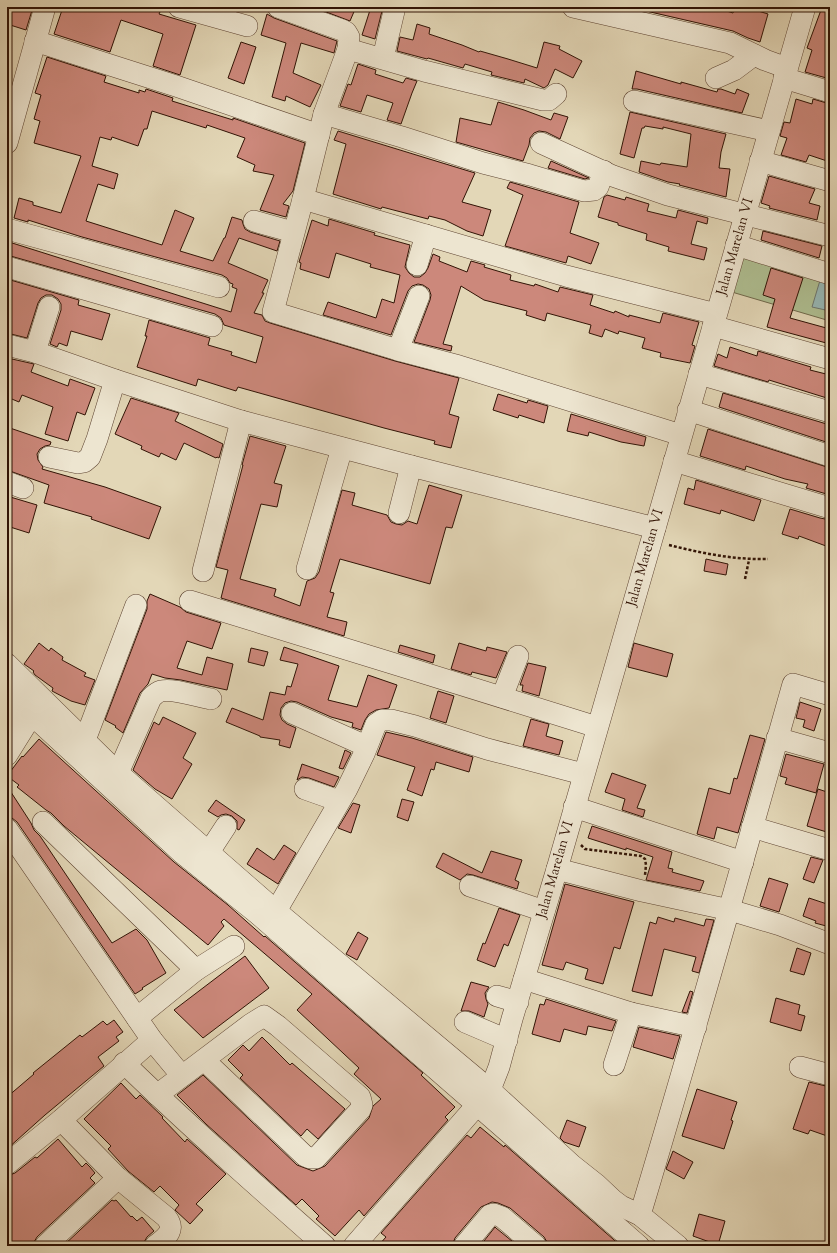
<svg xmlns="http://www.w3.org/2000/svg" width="837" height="1253" viewBox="0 0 837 1253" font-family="'Sorts Mill Goudy',serif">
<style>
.green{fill:#afbf92;stroke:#70694c}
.water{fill:#97b8b6;stroke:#6e766f}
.building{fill:#cc887b;stroke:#311305}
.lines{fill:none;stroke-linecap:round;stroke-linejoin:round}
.minor-casing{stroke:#5e4432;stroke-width:22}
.path{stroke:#311305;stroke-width:2.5;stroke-dasharray:3 2;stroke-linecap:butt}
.minor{stroke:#ede5d0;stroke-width:21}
.labels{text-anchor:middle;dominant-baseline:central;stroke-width:4;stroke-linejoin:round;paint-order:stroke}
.street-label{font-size:14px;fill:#311305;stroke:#ede5d0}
</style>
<rect width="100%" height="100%" fill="#e3d7b7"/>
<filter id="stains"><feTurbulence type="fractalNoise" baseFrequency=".005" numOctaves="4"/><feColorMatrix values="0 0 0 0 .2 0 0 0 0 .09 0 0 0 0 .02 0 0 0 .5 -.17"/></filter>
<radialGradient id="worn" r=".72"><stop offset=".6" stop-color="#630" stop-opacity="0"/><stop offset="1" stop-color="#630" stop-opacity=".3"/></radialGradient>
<path class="green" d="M737 246 830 274V321L725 290Z"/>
<path class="water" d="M821 277 830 280V311L812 307Z"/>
<g class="building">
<path d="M7 7H33L26 30 7 24Z"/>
<path d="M63 7H144L160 12 159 14 196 25 180 75 153 66 163 34 121 20 110 52 54 34Z"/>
<path d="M313 7H356L350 21Z"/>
<path d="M371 7H383L375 39 362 35Z"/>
<path d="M633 7H714L733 13 735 7H745L768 14 760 42 748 38 733 31 633 8Z"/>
<path d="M821 10 830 13V79L805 72 812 50 807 48Z"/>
<path d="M267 14 274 18 337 41 334 53 301 43 293 73 321 85 310 107 286 96 285 101 272 97 286 43 261 35Z"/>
<path d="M417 24 430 28 429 34 462 45 479 52 480 51 508 59 537 68 544 42 560 46 559 49 582 61 573 78 555 69 548 85 544 88 525 79 524 83 491 75 492 72 465 64 463 68 428 58 427 59 397 51 400 37 413 40Z"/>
<path d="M241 42 256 47 244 84 228 78Z"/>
<path d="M47 57 106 76 104 82 139 93V90L145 92 146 89 173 98 172 101 233 120V118L305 143 293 191 283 204 289 206 286 217 260 210 274 175 253 171 255 165 237 157 245 138 207 125 206 128 152 111 147 129H144L138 146 112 137 111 140 100 137 92 166 118 174 114 189 98 184 86 221 162 245 175 210 194 218 180 251 213 261 224 238H225L232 217 242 220 243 224 245 229 250 232 280 241 277 251 239 238 228 263 268 280 262 293H264L254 313 262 315 265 321 270 323 395 361 459 378 449 414 459 417 451 448 434 444 435 441 384 428 238 387 236 391 198 379 196 386 137 367 147 336H145L149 320 210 338 208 345 232 352 231 355 256 363 263 337 224 325 221 318 215 314 7 255V246L9 242 231 312 237 289 232 287 233 284 230 283 227 278 222 275 82 237 28 220V222L14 218 19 198 33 202V205L61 213 81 156 34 143 40 121 34 119 41 95 35 93Z"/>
<path d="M358 64 376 70 375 74 403 83 406 78 417 81 412 93 401 124 387 120 393 103 367 95 361 112 340 106 348 84 351 85Z"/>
<path d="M636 71 681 84V82L717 92 718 89H721L735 94 737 89 749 94 742 113 637 89H632Z"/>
<path d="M796 99 812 104 813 99 830 104V162L809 155 806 162 781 155 787 138 780 136 784 122 790 123Z"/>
<path d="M498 102 524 110 551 120 554 113 568 117 560 139 546 132 539 131 534 133 530 138 529 145 523 161 456 142 460 118 491 125Z"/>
<path d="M630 112 726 134 721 152 719 168 730 169 726 197 679 185 680 184 668 182 639 172 641 161 660 165 661 163 687 167 691 134 663 127V129L645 126 644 128H642L634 158 620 154Z"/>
<path d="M338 131 475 173 462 202 491 210 483 236 467 231 445 220 429 216 428 219 382 207 381 209 333 194 346 144 334 140Z"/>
<path d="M551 161 589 178H588L585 179 548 168Z"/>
<path d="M769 176 815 189 809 203 820 206 817 220 769 208 770 206 761 203Z"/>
<path d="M510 182 579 202 570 233 599 243 591 264 568 256 566 263 505 246 523 195 507 188Z"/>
<path d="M607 195 625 200 626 197 649 204 647 211 676 218 678 210 708 218 707 224 697 221 691 244 707 248 704 260 668 251 669 247 646 240 647 234 618 225V223L598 217 604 197Z"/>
<path d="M329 219 375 233 374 235 410 245 406 262 405 267 409 273 414 277H420L425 273 428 268 433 254 440 257 439 261 467 272 471 261 485 265 484 267 511 275 510 280 534 286 535 284 558 292 560 287 593 295 590 305 614 313 615 311 629 317V315L660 323 663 313 699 322 692 345 695 346 690 363 660 357 661 353 642 348 645 338 619 331 618 334 605 329 602 337 589 333 591 325 547 313 545 321 526 315 527 311 484 300 461 286 443 344 452 346 451 351 414 342 430 300 431 295 429 289 423 285 418 284 412 286 408 291 391 335 323 315 328 302 376 318 382 299 394 303 400 275 370 267 371 264 336 253 329 278 300 269 301 263 299 262 312 220 328 226Z"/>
<path d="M763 231 822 246 819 258 761 240Z"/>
<path d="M771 268 803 278 790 318 830 329V344L767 327 775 299 763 295Z"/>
<path d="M7 279 79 300 78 305 110 314 102 340 71 331 67 346 59 343 57 347 50 344 61 310V304L58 299 52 295H46L41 298 38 303 27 338 7 333Z"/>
<path d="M730 347 757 356 758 351 811 367 810 370 830 375V399L769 380 768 382 714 366 718 354 727 358Z"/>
<path d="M12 359 34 364 31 372 68 386 70 379 95 388 85 415 77 412 68 441 45 434 53 407 22 395 19 402 7 397V373Z"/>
<path d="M723 393 830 425V432L826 442 719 407Z"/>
<path d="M498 394 527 403 528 400 548 406 544 423 519 415 518 418 493 410Z"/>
<path d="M131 398 179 413 175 421 223 444 219 458 217 457 216 458 184 443 176 460 161 453 159 457 141 449 142 446 115 434Z"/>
<path d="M571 414 646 437 644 446 621 442 589 432 588 436 567 431Z"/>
<path d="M7 427 51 442 50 445 45 446 40 449 37 454 38 460 43 467 42 469 105 487 161 507 149 539 91 519 92 517 44 503 49 485 7 470Z"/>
<path d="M708 429 830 468V495L806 488 808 484 785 479 746 466 745 470 700 456Z"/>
<path d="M250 436 286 446 274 483 282 485 277 507 261 504 240 579 276 589 274 596 300 606 307 581 315 578 319 572 342 490 355 493 352 505 387 515 391 522 396 524 402 525 408 521 417 524 429 485 462 495 452 528 446 527 430 584 340 559 330 592 334 593 327 617 347 622 344 636 221 598 228 570 216 567 243 465H242Z"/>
<path d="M696 480 761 500 754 521 721 510 720 514 684 504 688 488 694 490Z"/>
<path d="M7 496 37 505 29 533 7 526Z"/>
<path d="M790 509 820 518 830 520V535L826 546 799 536 798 539 782 534Z"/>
<path d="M706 559 728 564 726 575 704 571Z"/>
<path d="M150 594 180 607 186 612 221 623 212 649 187 641 177 668 202 675 207 657 233 664 227 690 181 680 165 678 152 674 148 684 140 693 123 733 115 727 116 726 105 720 147 609V601Z"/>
<path d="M39 643 49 651 51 648 63 657 62 660 86 673 84 676 95 680 85 705 71 701 52 691 53 688 35 675 33 672 34 671 24 664Z"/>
<path d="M459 643 486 651 487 647 507 652 496 678 472 672 471 675 451 669Z"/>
<path d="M634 643 673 654 667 677 628 667Z"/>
<path d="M400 645 435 655 433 663 398 652Z"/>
<path d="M284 647 339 666 328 700 357 707 368 675 397 685 389 708 376 710 369 714 365 720 361 730 352 727 353 723 331 717 297 702 291 701 285 703 281 708 280 715 282 720 287 724 296 728 290 748 279 745 280 740 260 737V736L226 722 232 708 263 720 270 692 285 695 287 686 291 687 298 664 280 660Z"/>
<path d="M251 648 268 652 264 666 248 662Z"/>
<path d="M528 663 546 667 539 696 522 691 523 685H520Z"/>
<path d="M438 691 454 696 446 723 430 718Z"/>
<path d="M800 702 821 709 814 731 803 727 805 720 796 718Z"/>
<path d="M163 717 196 733 183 758 192 764 172 799 155 789 133 770 154 722 159 725Z"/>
<path d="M531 719 549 724 546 736 563 741 559 755 523 746Z"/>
<path d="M386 732 412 738 473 757 469 772 436 762 434 770 431 769 422 796 407 790 415 767 377 755Z"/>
<path d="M750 735 765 739 738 833 717 827 714 839 697 834 709 788 730 794 734 778 737 779Z"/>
<path d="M39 739 174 862 228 905 264 937 265 936 423 1073 421 1075 455 1107 445 1117 448 1120 364 1216 359 1210 335 1236 316 1219 319 1216 302 1199 296 1205 206 1124 177 1095 203 1075 297 1165 313 1171 325 1166 369 1118 373 1106 381 1099 354 1074 359 1068 297 1010 312 994 224 919 221 922 224 926 208 945 64 826 51 813 46 810 17 787 19 785 7 776 22 756 23 757Z"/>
<path d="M345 750 351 753 343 769 339 768Z"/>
<path d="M786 754 824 764 816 793 785 784 787 778 780 776Z"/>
<path d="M302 764 339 777 334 787 309 778 302 777 297 780Z"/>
<path d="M612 773 646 785 637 808 645 810 643 817 622 810 625 799 605 792Z"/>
<path d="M7 786 31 823 34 830 40 836 112 943 136 929 147 940 166 973 142 988 143 989 135 994 17 822 12 818 7 817Z"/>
<path d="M818 789 830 793V833L807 826Z"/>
<path d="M402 799 414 802 408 821 397 817Z"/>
<path d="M216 800 245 820 239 830 237 829V821L232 816 226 814 221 815 218 817 208 811Z"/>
<path d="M353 803 360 805 351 833 338 828Z"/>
<path d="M592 826 672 852 668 868 673 869 672 872 704 881 700 891 646 880 653 857 626 848V850L588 838Z"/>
<path d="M284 845 296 853 278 884 247 864 257 848 274 860Z"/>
<path d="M491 851 522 860 515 880 519 882 517 889 473 875 467 874 460 880 436 867 443 853 482 873Z"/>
<path d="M811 857 823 860 814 883 803 879Z"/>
<path d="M769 878 788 884 779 912 760 906Z"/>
<path d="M565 884 634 902 620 949 614 947 603 984 585 979 588 969 566 962 563 970 542 965Z"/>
<path d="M809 898 830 905V927L815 923 816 921 803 916Z"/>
<path d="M499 908 520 915 508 946 504 944 495 967 477 960 483 943 485 944Z"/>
<path d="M658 917 674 922 675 918 704 926 706 919 714 920 699 973 692 971 696 957 664 949 652 996 632 991 650 922 656 924Z"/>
<path d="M358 932 368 938 357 960 346 954Z"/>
<path d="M797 948 811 953 804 975 790 971Z"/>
<path d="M245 956 269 988 203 1038 174 1010Z"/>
<path d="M471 982 489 987 485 993 486 999 488 1004 484 1017 469 1011H461Z"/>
<path d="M690 991 693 992 687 1013 682 1012Z"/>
<path d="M776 998 800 1005 798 1014 805 1016 801 1031 770 1022Z"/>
<path d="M546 999 616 1021 612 1031 588 1026 586 1035 564 1029 560 1042 532 1034 540 1004 544 1005Z"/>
<path d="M114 1020 123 1032 116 1037 119 1041 98 1057 104 1066 45 1115 7 1149V1097L34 1074 33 1073 80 1035 82 1037 103 1021 107 1025Z"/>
<path d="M639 1027 680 1036 673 1059 633 1047Z"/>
<path d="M262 1037 290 1065 292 1063 345 1109 318 1139 307 1129 301 1136 240 1078 243 1075 228 1060 243 1045 249 1051Z"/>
<path d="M809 1082 830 1087V1137L810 1130 808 1134 793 1129Z"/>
<path d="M121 1083 136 1099 140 1095 163 1117 162 1118 185 1142 187 1139 226 1174 196 1204 203 1210 190 1224 175 1210 179 1205 160 1186 154 1192 128 1171 108 1149 111 1146 84 1119Z"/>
<path d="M697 1089 737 1102 731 1120 733 1121 724 1149 682 1136Z"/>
<path d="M567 1120 586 1127 579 1147 564 1142 560 1138Z"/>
<path d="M480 1127 504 1147 505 1145 621 1246H548L547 1242 544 1237 510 1208 498 1203 492 1202 481 1207 455 1238 452 1246H378L386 1237 381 1233 467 1135 471 1138Z"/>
<path d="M58 1139 82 1167 86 1163 90 1167 95 1173 90 1178 95 1183 37 1237 34 1242 33 1246H13L7 1239V1176L15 1173 35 1157 37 1158Z"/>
<path d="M673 1151 693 1162 684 1179 666 1169Z"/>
<path d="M112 1200 114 1201 116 1200 131 1217 132 1216 137 1221 142 1217 154 1231 147 1237 143 1244 142 1246H63Z"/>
<path d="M699 1214 725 1221 718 1245 693 1236Z"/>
<path d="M495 1227 496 1228 518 1246H480Z"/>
</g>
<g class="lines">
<defs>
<g id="minor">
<path d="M179 7 247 26"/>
<path d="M278 7 342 30 346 32 349 37 348 49 324 114 303 199 566 276 716 314"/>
<path d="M573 7 730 43 765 60 787 68"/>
<path d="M35 41 176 86 319 135"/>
<path d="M348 49 424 71 543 100H549L556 94"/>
<path d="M383 58 395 7"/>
<path d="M716 78 734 70 754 55"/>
<path d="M784 78 830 92"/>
<path d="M634 101 769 131"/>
<path d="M324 114 402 137 483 163 530 175 584 191 594 190 598 187 604 171"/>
<path d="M7 143 45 7"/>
<path d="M541 143 613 176 668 195 830 236"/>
<path d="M760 161 830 181"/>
<path d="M303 199 273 312 398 350 459 366 681 435"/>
<path d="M254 221 293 232"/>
<path d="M7 229 219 287"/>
<path d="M736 245 830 274"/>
<path d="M417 265 426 235"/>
<path d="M7 267 212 326"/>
<path d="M713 326 830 359"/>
<path d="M7 345 35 352 115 380 241 421 411 466 655 528"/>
<path d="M398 350 419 296"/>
<path d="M35 352 49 307"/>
<path d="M699 374 830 412"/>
<path d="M688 410 830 456"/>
<path d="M49 457 78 463 84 462 90 457 97 439 115 380"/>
<path d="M674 461 830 508"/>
<path d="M7 482 23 488"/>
<path d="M399 513 411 466"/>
<path d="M307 569 342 448"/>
<path d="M203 571 241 421"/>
<path d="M190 601C325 643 462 684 597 727"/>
<path d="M7 664 118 773 276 911 490 1090 572 1165 596 1184 613 1200 621 1206 640 1215 678 1246"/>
<path d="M7 685 25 708 12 727"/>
<path d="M502 697 518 656"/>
<path d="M292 713 366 746"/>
<path d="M777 738 830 753"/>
<path d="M85 740 136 605"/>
<path d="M7 755 32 715 182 853 258 914 639 1246"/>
<path d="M118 773 151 698C154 695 157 692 161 691 174 688 198 697 211 699"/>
<path d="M305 789 339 801"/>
<path d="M574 807 743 862"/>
<path d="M43 822 196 970 137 1018"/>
<path d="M752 827 830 850"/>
<path d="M7 829 152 1040 61 1120 7 1164"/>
<path d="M209 852 226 826"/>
<path d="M557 869 642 891 730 910 780 925 830 944"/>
<path d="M470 886 544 911"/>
<path d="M276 911 347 789 364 754 376 724 382 720H391L415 726 487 749 583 774"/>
<path d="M196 970 234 946"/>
<path d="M524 979 631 1013 696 1027"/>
<path d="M497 996 518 1002"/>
<path d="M465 1022 507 1040"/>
<path d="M152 1040 182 1076"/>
<path d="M124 1063C189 1126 257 1186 325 1246"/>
<path d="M614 1065 631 1013"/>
<path d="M800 1067 830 1075"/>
<path d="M157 1095 251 1024 264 1016 278 1026 360 1097 362 1105 360 1110 316 1158H310L305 1156 204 1060"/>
<path d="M61 1120 118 1178 166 1217C177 1231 165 1238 155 1246"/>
<path d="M640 1215C693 1039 743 861 793 684L830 695"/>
<path d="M45 1246 118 1178"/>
<path d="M354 1246 477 1105 490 1090 499 1067 512 1019 557 869 805 7"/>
<path d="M464 1246 490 1215 494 1214 502 1217 536 1246"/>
</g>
</defs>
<use href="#minor" class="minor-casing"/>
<g class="path">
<path d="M669 545C701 553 734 560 768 559"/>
<path d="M745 579 749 560"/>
<path d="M581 845 585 849 641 856 645 859 646 865 645 875"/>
</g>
<use href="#minor" class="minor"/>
</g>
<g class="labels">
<g class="street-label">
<text transform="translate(736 247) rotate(-74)">Jalan Marelan VI</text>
<text transform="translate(646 558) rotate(-74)">Jalan Marelan VI</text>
<text transform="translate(556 870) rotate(-74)">Jalan Marelan VI</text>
</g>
</g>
<rect width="837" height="1253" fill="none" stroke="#e3d7b7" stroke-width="24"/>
<rect x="8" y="8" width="821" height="1237" fill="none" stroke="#311305" stroke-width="2"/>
<rect x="12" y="12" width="813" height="1229" fill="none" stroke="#311305"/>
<rect width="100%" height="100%" filter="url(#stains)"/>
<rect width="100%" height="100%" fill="url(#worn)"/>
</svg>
